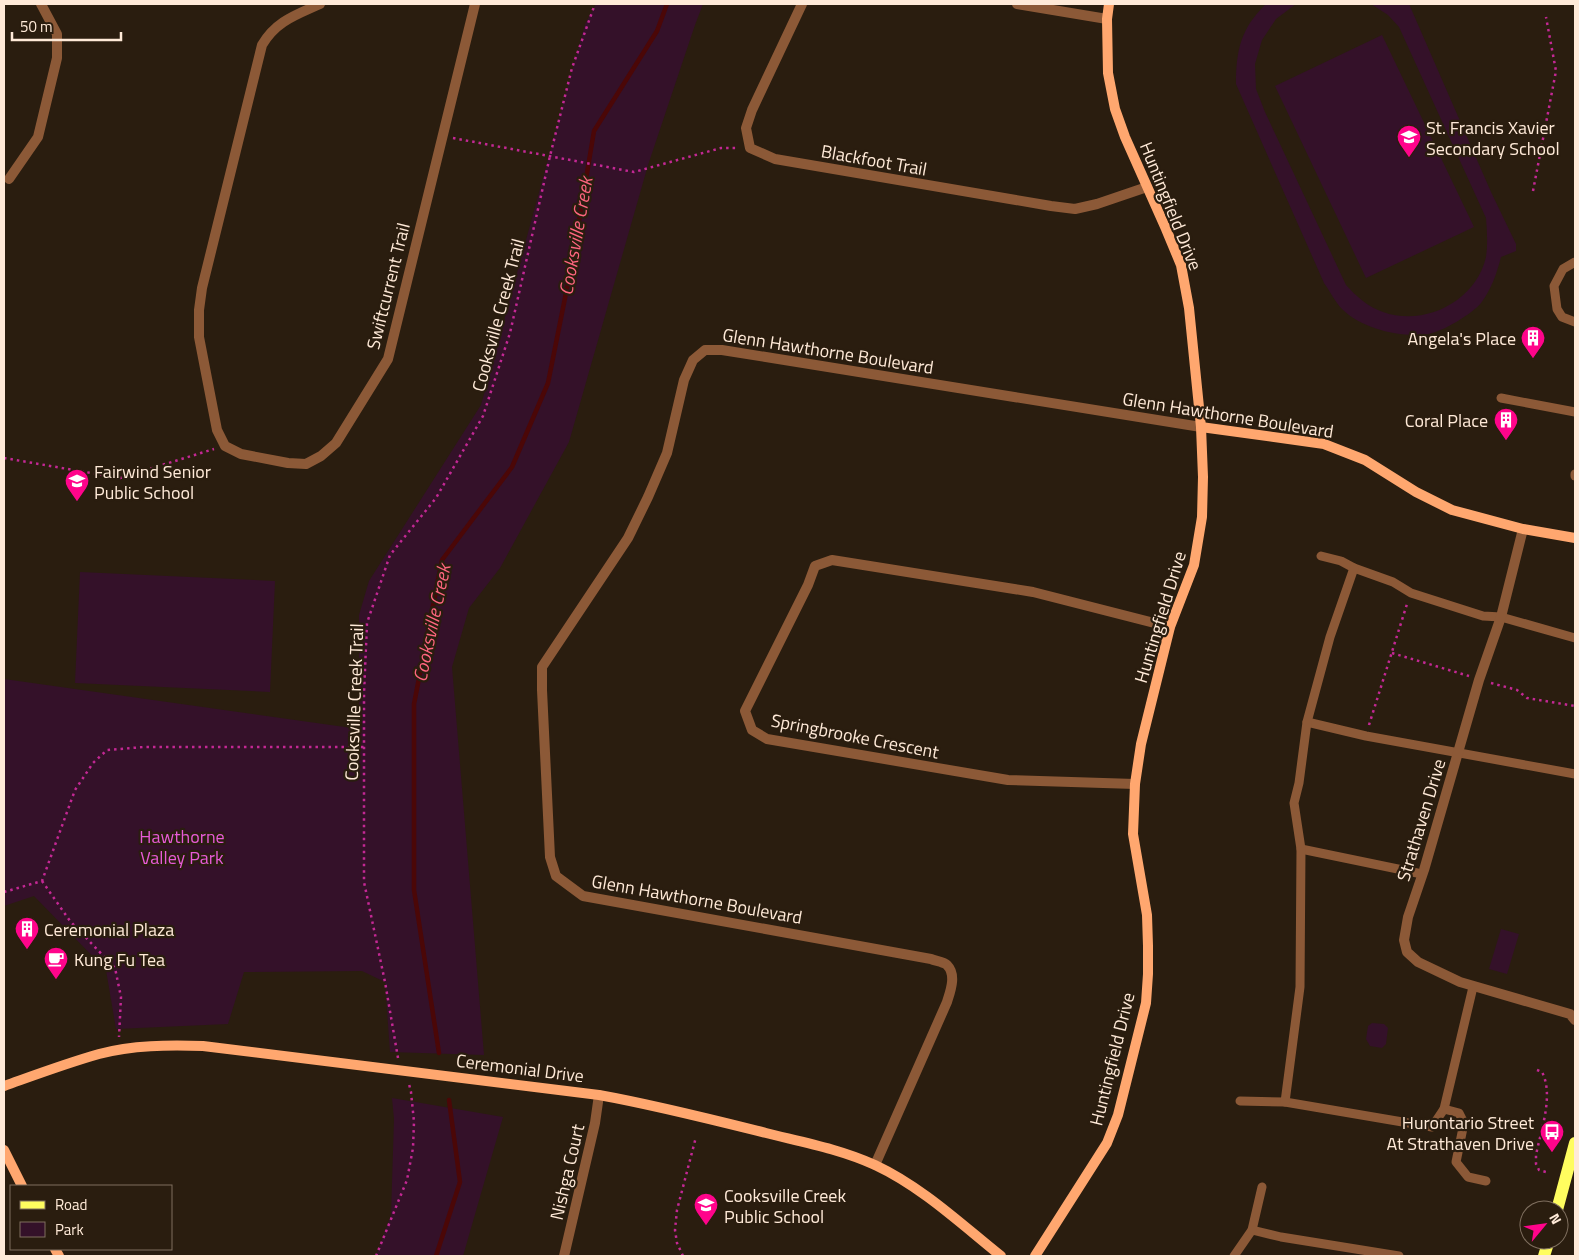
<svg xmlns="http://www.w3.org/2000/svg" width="1579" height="1260" viewBox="0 0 1579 1260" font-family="'Titillium Web',sans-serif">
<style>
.green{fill:#341129}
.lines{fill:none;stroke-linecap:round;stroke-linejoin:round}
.stream{stroke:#4b0707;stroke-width:4.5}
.path{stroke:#c32894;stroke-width:2.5;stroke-dasharray:2.5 4;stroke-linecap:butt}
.lane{stroke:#8c5937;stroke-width:9}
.street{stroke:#8c5937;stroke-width:10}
.secondary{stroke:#ffa76f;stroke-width:10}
.primary{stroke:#fffd5f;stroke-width:12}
.labels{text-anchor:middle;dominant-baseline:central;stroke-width:4.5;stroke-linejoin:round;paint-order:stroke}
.poi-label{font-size:18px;fill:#ffead8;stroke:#2a1d0f;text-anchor:start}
.street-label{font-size:18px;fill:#ffead8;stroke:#2a1d0f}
.park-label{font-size:18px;fill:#e85bd8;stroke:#2a1d0f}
.water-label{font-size:19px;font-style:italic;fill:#ff6680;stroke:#2a1d0f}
</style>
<rect width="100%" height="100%" fill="#2a1d0f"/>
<g class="green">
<path d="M596 4H703L695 25 648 165 569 442 500 568 469 608 452 667 484 1055 390 1052 385 982 362 971 244 972 228 1024 116 1029 106 970 34 896 4 906V679L359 729V615L369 581 481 405 585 24Z"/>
<path d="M1266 4H1296L1276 19 1262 40 1255 64 1256 89 1265 112 1346 285C1356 296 1368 307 1383 312 1425 327 1476 301 1486 257 1488 244 1487 231 1486 218L1399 27 1388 15 1371 4H1409L1491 192 1516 244V251L1501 257C1497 273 1491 290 1481 303 1472 314 1442 332 1428 334 1401 338 1362 329 1342 309 1335 302 1330 291 1324 283L1236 84C1236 50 1241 28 1266 4Z"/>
<path d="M1382 35 1474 227 1366 278 1275 86Z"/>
<path d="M80 572 275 581 270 692 75 683Z"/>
<path d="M1501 929 1519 934 1507 974 1489 969Z"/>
<path d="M1372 1023 1384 1024 1388 1028 1386 1044 1382 1048 1370 1046 1366 1039 1368 1026Z"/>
<path d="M392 1098 503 1117 463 1256H376L391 1215 394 1119Z"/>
</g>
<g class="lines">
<g class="stream">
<path d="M439 1053 414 890V704L442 560 512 467 548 383 572 263 594 131 657 31 667 4"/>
<path d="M436 1256 460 1182 449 1100"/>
</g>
<g class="path">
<path d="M453 138 634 172 721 148H739"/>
<path d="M1533 191 1556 71 1546 17"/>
<path d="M4 458 120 478 214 449"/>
<path d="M1392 653 1469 676"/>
<path d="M1491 683 1517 690 1527 698 1575 706"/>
<path d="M1369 725 1407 604"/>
<path d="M42 881 70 921 115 968 121 997 119 1037"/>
<path d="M4 892 42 881 75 790 93 763 107 750 144 747H364"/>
<path d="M398 1058 385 982 364 882V693L367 623 390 555 436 498 483 416 510 333 550 156 572 68 595 4"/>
<path d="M1537 1070 1542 1072C1554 1095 1541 1130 1536 1155V1164L1539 1170 1546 1172"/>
<path d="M376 1256 407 1180 413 1148 414 1122 411 1092 409 1084"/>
<path d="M683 1256 677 1243 675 1230 677 1210 696 1137"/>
</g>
<g class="lane">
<path d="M1575 262 1563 269 1554 286 1557 309 1562 317 1575 322"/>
<path d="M1501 398 1575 412"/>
<path d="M1575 476V474"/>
<path d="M1321 556 1341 561 1354 568 1393 582 1411 593 1483 616 1501 617 1575 638"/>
<path d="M1307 722 1366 736 1575 774"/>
<path d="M1301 849 1422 874"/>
<path d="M1240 1101 1285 1102 1432 1127 1444 1109 1473 987"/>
<path d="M1285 1102 1300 987 1301 849 1294 803 1299 783 1307 722 1330 637 1354 568"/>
<path d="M1444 1109 1459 1113 1464 1123 1456 1162 1468 1177 1486 1181"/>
<path d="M1252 1230 1281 1237 1399 1256"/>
<path d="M1234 1256 1252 1230 1262 1187"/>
</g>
<g class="street">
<path d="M320 4C296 15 276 21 262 45L202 288 199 310V337L217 430 225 446 241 454 288 463 306 464 321 456 336 443 388 359 475 4"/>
<path d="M802 4 752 110 746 128 750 148 775 159 1051 206 1075 209 1097 204 1147 187"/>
<path d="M1017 4 1107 19"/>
<path d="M9 179 38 137 57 58V34L41 4"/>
<path d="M1523 529 1501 617 1479 680 1424 870 1408 917 1404 940 1407 952 1418 962 1460 982 1570 1014 1575 1020"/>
<path d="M1135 784 1008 780 767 739 752 730 745 711 808 585 815 566 832 560 1033 592 1170 627"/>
<path d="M875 1165 947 1002C950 992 957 975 947 965 944 962 936 961 931 959L583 896 556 876 550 857 542 690V667L628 538 648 497 667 453 684 380 693 360 705 350H722L1201 427"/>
<path d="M564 1256 595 1123 599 1095"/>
</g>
<g class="secondary">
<path d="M1201 427 1324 444 1365 460 1416 492 1452 510 1523 529 1575 538"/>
<path d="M4 1086C35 1075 67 1063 99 1054 133 1045 168 1045 203 1046L599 1095C655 1105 710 1119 766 1133 802 1142 840 1149 875 1165 922 1187 961 1224 1001 1256"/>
<path d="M4 1150 22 1186"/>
<path d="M55 1249 59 1256"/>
<path d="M1035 1256 1107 1143 1118 1115 1146 1003 1148 974V946L1147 915 1133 834 1135 784 1141 744 1170 627 1194 565 1202 517 1203 477 1201 427 1189 308 1181 265 1166 229 1125 137 1115 109 1108 73 1107 19 1109 4"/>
</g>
<g class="primary">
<path d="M1557 1210 1575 1143"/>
<path d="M1544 1256 1549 1240"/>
</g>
</g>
<defs>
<symbol id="school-pin" viewBox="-11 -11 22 30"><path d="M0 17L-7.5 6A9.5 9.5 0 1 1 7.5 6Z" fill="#ff048b" stroke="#2a1d0f"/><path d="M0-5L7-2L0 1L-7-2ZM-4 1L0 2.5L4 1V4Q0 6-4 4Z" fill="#fff"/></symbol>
<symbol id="building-pin" viewBox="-11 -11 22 30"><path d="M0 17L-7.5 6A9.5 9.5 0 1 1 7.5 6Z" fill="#ff048b" stroke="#2a1d0f"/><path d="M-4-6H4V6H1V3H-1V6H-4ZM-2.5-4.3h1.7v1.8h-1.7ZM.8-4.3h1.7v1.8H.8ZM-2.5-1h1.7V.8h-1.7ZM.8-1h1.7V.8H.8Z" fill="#fff"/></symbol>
<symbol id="cafe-pin" viewBox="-11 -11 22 30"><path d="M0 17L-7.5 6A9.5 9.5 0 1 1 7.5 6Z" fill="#ff048b" stroke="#2a1d0f"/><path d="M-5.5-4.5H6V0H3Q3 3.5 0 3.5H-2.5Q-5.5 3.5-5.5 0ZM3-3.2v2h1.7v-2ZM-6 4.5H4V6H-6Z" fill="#fff"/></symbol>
<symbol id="bus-pin" viewBox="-11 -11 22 30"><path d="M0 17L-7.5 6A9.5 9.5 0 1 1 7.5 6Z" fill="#ff048b" stroke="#2a1d0f"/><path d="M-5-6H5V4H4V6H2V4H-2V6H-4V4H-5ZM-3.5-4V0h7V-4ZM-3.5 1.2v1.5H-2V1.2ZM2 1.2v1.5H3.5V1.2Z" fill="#fff"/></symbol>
</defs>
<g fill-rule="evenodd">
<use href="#school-pin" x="1395" y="123" width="28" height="38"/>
<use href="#building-pin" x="1519" y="324" width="28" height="38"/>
<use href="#building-pin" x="1492" y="406" width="28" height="38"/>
<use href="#school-pin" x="63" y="467" width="28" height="38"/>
<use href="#building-pin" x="13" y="915" width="28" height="38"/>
<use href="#cafe-pin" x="42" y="945" width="28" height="38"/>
<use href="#bus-pin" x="1538" y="1118" width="28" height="38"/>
<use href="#school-pin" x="692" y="1191" width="28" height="38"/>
</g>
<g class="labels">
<g class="poi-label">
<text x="1426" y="127">St. Francis Xavier<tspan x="1426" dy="21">Secondary School</tspan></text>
<text x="1516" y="338" text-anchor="end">Angela's Place</text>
<text x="1488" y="420" text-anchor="end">Coral Place</text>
<text x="94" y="471">Fairwind Senior<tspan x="94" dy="21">Public School</tspan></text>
<text x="44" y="929">Ceremonial Plaza</text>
<text x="74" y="959">Kung Fu Tea</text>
<text x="1534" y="1122" text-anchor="end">Hurontario Street<tspan x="1534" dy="21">At Strathaven Drive</tspan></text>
<text x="724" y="1195">Cooksville Creek<tspan x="724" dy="21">Public School</tspan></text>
</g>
<g class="street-label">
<text transform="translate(874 160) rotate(10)">Blackfoot Trail</text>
<text transform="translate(1171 206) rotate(68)">Huntingfield Drive</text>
<text transform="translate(388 286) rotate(-76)">Swiftcurrent Trail</text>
<text transform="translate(498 315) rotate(-75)">Cooksville Creek Trail</text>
<text transform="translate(828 351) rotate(9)">Glenn Hawthorne Boulevard</text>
<text transform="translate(1228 415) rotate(9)">Glenn Hawthorne Boulevard</text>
<text transform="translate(1160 617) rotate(-73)">Huntingfield Drive</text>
<text transform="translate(354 702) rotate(-88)">Cooksville Creek Trail</text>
<text transform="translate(855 736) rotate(11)">Springbrooke Crescent</text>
<text transform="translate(1421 820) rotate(-73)">Strathaven Drive</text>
<text transform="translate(697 899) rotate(10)">Glenn Hawthorne Boulevard</text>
<text transform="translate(1112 1059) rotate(-76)">Huntingfield Drive</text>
<text transform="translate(520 1068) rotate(7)">Ceremonial Drive</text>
<text transform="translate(567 1172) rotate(-77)">Nishga Court</text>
</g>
<g class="park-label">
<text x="182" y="836">Hawthorne<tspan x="182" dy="21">Valley Park</tspan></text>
</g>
<g class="water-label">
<text transform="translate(575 236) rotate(-80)">Cooksville Creek</text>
<text transform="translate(431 623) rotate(-78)">Cooksville Creek</text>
</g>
</g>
<rect width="1579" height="1260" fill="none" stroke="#ffead8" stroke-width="10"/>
<rect x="10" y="1185" width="162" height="65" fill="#2a1d0f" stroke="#7f6f5f"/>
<rect x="20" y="1201" width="25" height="8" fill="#fffd5f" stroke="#7f6f5f"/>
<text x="55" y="1210" font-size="15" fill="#ffead8">Road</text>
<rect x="20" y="1222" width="25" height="15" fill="#341129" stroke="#7f6f5f"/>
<text x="55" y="1235" font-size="15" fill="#ffead8">Park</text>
<g transform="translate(1544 1225) rotate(61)"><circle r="24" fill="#2a1d0f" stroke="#7f6f5f"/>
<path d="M0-4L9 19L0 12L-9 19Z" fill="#ff048b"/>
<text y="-8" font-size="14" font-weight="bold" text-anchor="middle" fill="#ffead8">N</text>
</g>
<path d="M12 32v8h109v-8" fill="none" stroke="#ffead8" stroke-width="2.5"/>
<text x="20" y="32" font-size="15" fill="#ffead8" stroke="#2a1d0f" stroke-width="4" paint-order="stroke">50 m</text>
</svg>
